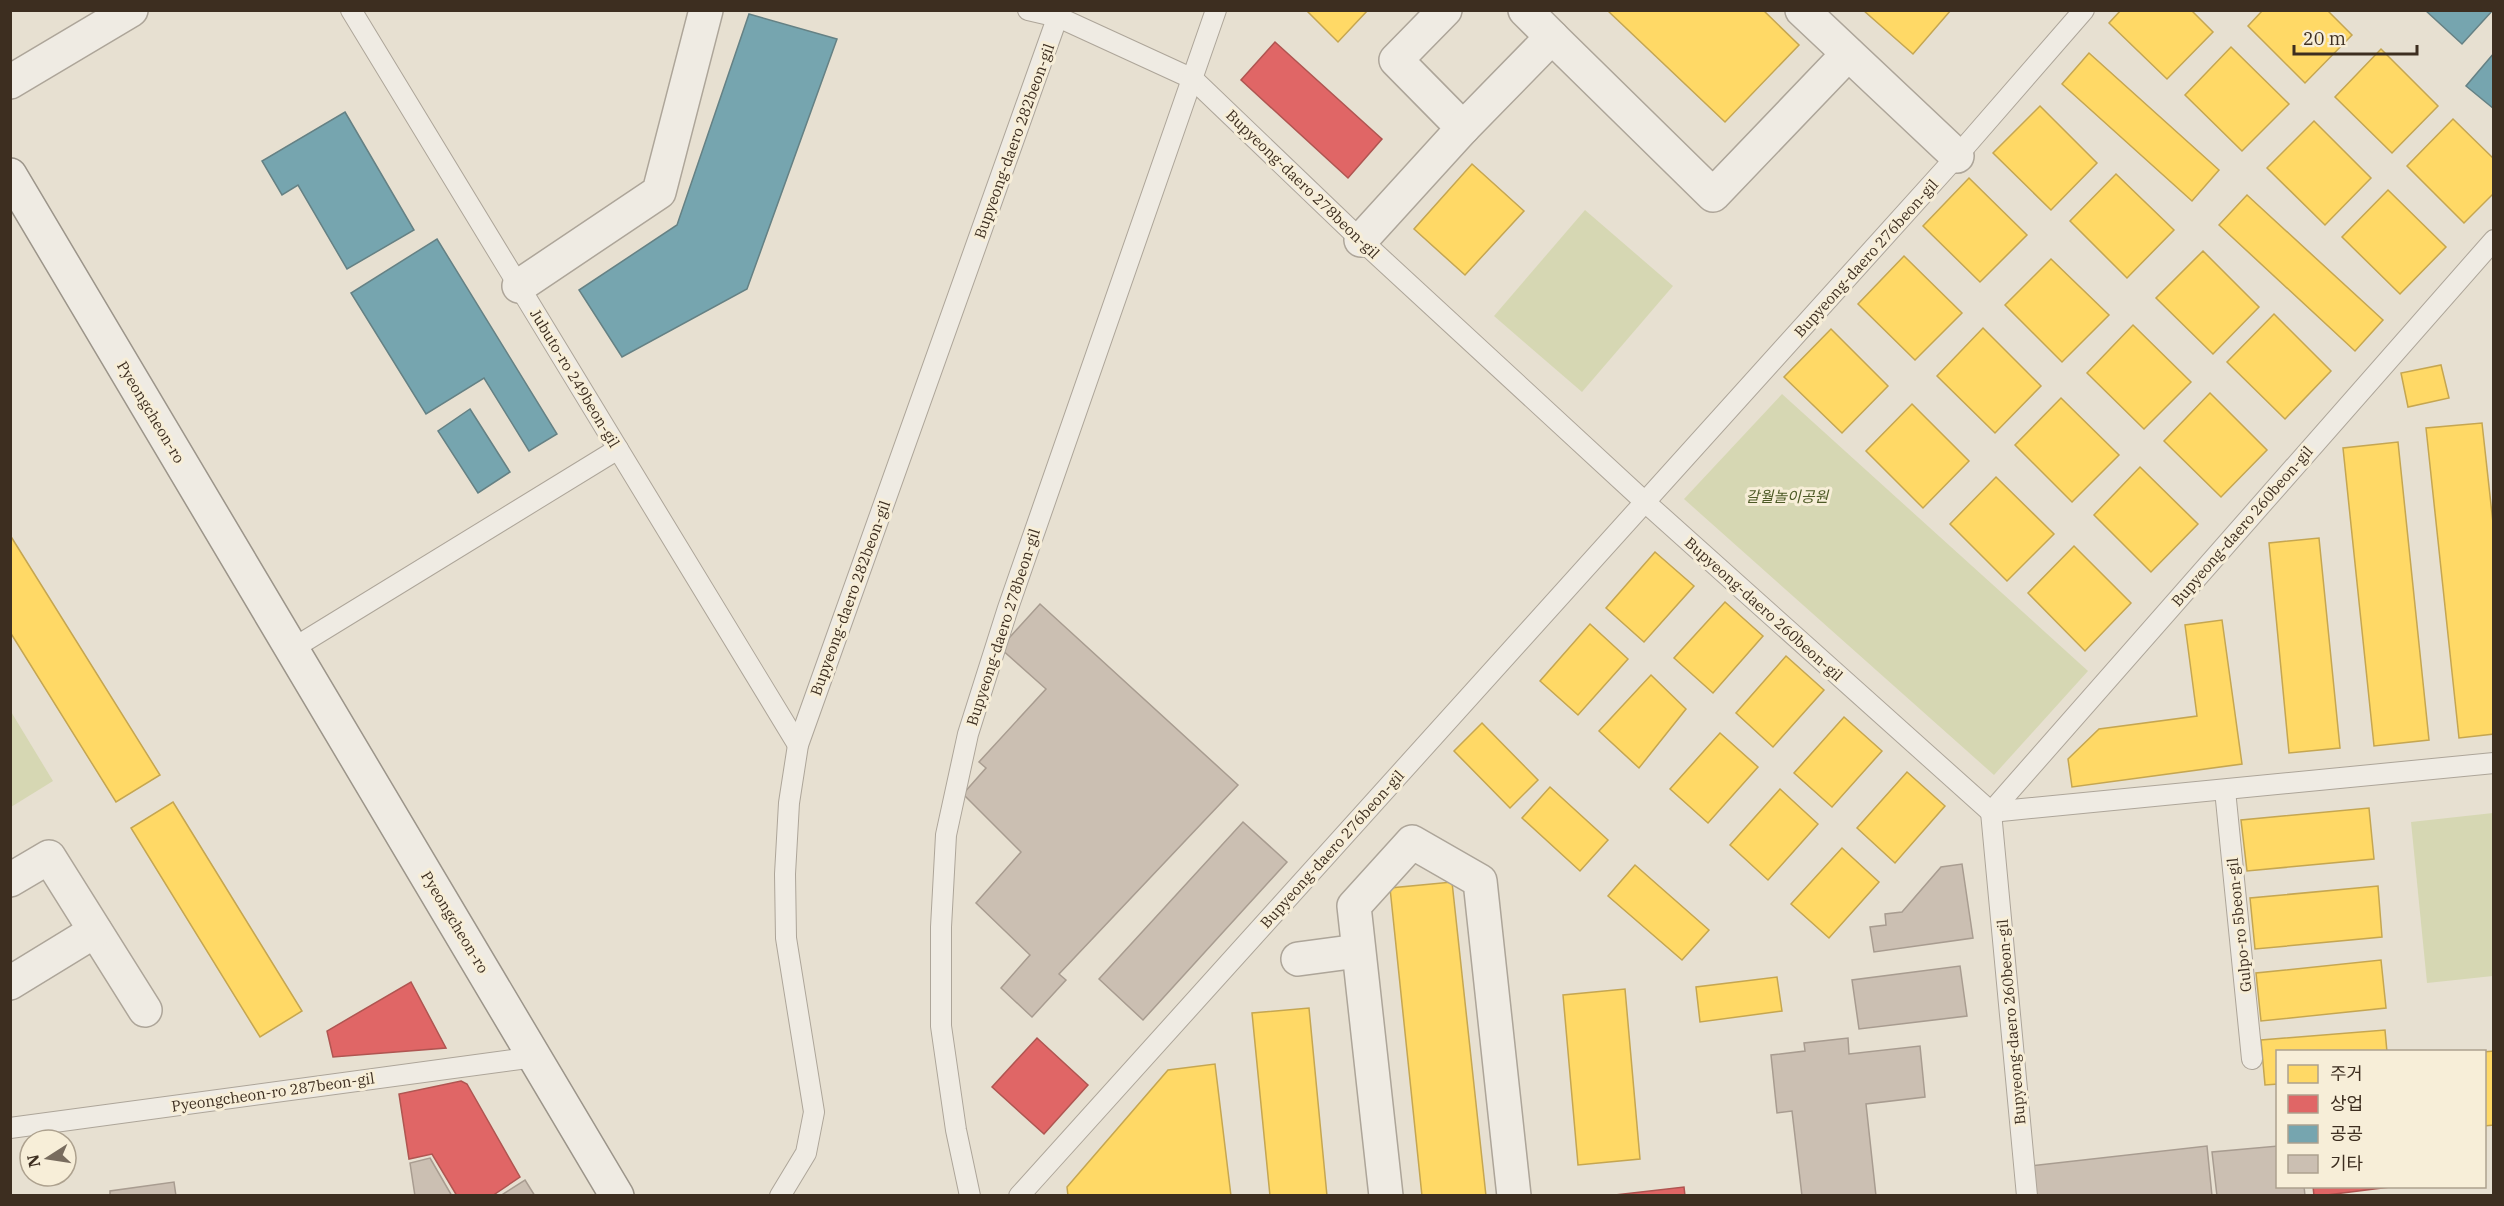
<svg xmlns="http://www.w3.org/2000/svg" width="2504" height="1206" viewBox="0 0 2504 1206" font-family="'IBM Plex Serif','Noto Sans KR',serif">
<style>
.green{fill:#d6d7b3}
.homes{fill:#ffd966;stroke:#c5a651;stroke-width:1.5}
.shops{fill:#e06666;stroke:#af5551;stroke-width:1.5}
.public{fill:#76a5af;stroke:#658184;stroke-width:1.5}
.building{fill:#cbbfb2;stroke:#a89c90;stroke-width:1.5}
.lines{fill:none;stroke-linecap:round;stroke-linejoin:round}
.service-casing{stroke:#ada599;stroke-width:22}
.minor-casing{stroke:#ada599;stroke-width:36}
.secondary-casing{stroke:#9c958a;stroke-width:36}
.service{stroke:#efebe3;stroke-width:20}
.minor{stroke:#efebe3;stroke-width:33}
.secondary{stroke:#efebe3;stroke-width:33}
.labels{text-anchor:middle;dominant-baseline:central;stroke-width:6;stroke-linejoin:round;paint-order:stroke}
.street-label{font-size:15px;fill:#3d2e20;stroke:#f7eed8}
.park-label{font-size:15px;font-style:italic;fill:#4d5a26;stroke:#f7eed8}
</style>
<rect width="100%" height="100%" fill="#e7e0d1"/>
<g class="green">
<path d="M1585 210 1673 286 1582 392 1494 316Z"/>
<path d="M1782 394 2088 671 1994 775 1684 499Z"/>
<path d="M10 710 53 781 11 807 10 806Z"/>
<path d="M2493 813V976L2427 983 2411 822Z"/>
</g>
<g class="homes">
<path d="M1306 10H1368L1338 42Z"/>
<path d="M1607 10H1763L1799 45 1725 122Z"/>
<path d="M1863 10H1951L1913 54Z"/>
<path d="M2121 10H2191L2213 32 2167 79 2109 23Z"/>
<path d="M2263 10H2327L2352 35 2305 83 2248 26Z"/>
<path d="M2231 47 2289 104 2242 151 2185 95Z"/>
<path d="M2381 49 2438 106 2392 153 2335 97Z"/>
<path d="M2089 53 2219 170 2192 201 2062 84Z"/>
<path d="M2040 106 2097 163 2051 210 1993 153Z"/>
<path d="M2453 119 2494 159V193L2464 223 2407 166Z"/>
<path d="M2314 121 2371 178 2325 225 2267 168Z"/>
<path d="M1472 164 1524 211 1465 275 1414 229Z"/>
<path d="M2116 174 2174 230 2127 278 2070 221Z"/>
<path d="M1969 178 2027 235 1980 282 1923 226Z"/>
<path d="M2388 190 2446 247 2400 294 2342 237Z"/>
<path d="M2247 195 2383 320 2355 351 2219 225Z"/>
<path d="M2203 251 2259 307 2213 354 2156 298Z"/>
<path d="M1904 256 1962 313 1915 360 1858 304Z"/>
<path d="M2051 259 2109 315 2062 362 2005 305Z"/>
<path d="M2274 314 2331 371 2285 419 2227 362Z"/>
<path d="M2133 325 2191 382 2144 429 2087 373Z"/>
<path d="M1983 328 2041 386 1995 433 1937 376Z"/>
<path d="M1831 329 1888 386 1842 433 1784 377Z"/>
<path d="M2441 365 2449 398 2408 407 2401 373Z"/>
<path d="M2210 393 2267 450 2221 497 2164 441Z"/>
<path d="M2061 398 2119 455 2072 502 2015 445Z"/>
<path d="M1912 404 1969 461 1923 508 1866 451Z"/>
<path d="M2482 423 2494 532V734L2459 738 2426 428Z"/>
<path d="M2398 442 2429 740 2374 746 2343 448Z"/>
<path d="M2140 467 2198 524 2151 572 2094 515Z"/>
<path d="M1996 477 2054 534 2007 581 1950 524Z"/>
<path d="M10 535 160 775 116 802 10 632Z"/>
<path d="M2319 538 2340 748 2289 753 2269 543Z"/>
<path d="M2074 546 2131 603 2085 651 2028 593Z"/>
<path d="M1655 552 1694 586 1644 642 1606 608Z"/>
<path d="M1725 602 1763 636 1713 693 1674 658Z"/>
<path d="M2222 620 2242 764 2072 787 2068 759 2099 729 2197 716 2185 625Z"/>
<path d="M1590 624 1628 659 1578 715 1540 681Z"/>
<path d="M1786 656 1824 690 1773 747 1736 713Z"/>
<path d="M1651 675 1686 709 1639 768 1599 731Z"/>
<path d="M1844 717 1882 751 1832 807 1794 773Z"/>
<path d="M1482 723 1538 780 1510 808 1454 751Z"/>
<path d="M1720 733 1758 767 1708 823 1670 789Z"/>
<path d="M1907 772 1945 806 1895 863 1857 828Z"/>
<path d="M1550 787 1608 840 1580 871 1522 818Z"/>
<path d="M1780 789 1818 824 1768 880 1730 845Z"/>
<path d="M173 802 302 1011 260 1037 131 828Z"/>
<path d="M2369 808 2374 859 2247 871 2241 820Z"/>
<path d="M1842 848 1879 882 1829 938 1791 904Z"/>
<path d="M1635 865 1709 930 1682 960 1608 896Z"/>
<path d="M1452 882 1486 1196H1422L1390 888Z"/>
<path d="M2378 886 2382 937 2255 949 2250 898Z"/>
<path d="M2381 960 2386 1008 2261 1021 2256 973Z"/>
<path d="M1777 977 1782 1011 1700 1022 1696 987Z"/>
<path d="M1625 989 1640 1159 1578 1165 1563 995Z"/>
<path d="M1309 1008 1327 1196H1270L1252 1013Z"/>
<path d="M2385 1030 2387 1052H2278V1084L2265 1085 2261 1040Z"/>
<path d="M2494 1051V1125L2484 1126 2483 1052Z"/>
<path d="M1215 1064 1231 1196H1068L1067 1187 1168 1070Z"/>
</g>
<g class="shops">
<path d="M1275 42 1382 139 1348 178 1241 80Z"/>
<path d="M411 982 446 1048 333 1057 327 1031Z"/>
<path d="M1037 1038 1088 1085 1044 1134 992 1087Z"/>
<path d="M461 1081 467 1084 520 1177 492 1196H457L432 1154 409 1159 399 1094Z"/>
<path d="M2313 1186H2398L2319 1196H2314Z"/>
<path d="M1684 1187 1685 1196H1606Z"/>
</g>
<g class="public">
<path d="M2425 10H2493L2462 44Z"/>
<path d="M749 14 837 39 747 289 622 357 579 290 677 225Z"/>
<path d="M2494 53V109L2466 86Z"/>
<path d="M345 112 414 230 347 269 298 185 282 195 262 161Z"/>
<path d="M437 239 557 434 529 451 484 378 426 414 351 293Z"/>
<path d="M470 409 510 472 478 493 438 431Z"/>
</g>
<g class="building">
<path d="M1040 604 1238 785 1059 974 1066 980 1032 1017 1001 988 1030 955 976 903 1021 852 963 794 986 768 979 762 1046 689 1000 648Z"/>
<path d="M1243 822 1287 862 1143 1020 1099 979Z"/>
<path d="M1962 864 1973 938 1874 952 1870 927 1886 925 1885 914 1902 912 1941 867Z"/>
<path d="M1960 966 1967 1016 1859 1029 1852 980Z"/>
<path d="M1848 1038 1849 1054 1920 1046 1925 1097 1866 1104 1876 1196H1802L1792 1111 1777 1113 1771 1055 1805 1051 1804 1043Z"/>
<path d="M2207 1146 2212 1196H2033L2030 1166Z"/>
<path d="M2278 1146V1186H2304L2305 1196H2217L2212 1152Z"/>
<path d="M430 1158 452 1196H415L410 1163Z"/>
<path d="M525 1180 535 1196H500Z"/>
<path d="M174 1182 176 1196H110V1191Z"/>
</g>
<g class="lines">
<defs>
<g id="service">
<path d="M351 10 798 745"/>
<path d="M1028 10 1058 17 1193 79 1361 240 1645 502 1991 812 2494 763"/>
<path d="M292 649 618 449"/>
<path d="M2225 790 2252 1059"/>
<path d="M10 1128 535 1057"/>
<path d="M780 1196 806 1153 814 1112 786 938 785 874 789 803 798 745 1060 10"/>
<path d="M970 1196 956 1130 941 1026V927L946 835 968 734 1008 608 1216 10"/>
<path d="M1019 1196 1957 156 2084 10"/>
<path d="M2027 1196 1991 812 2494 240"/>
</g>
<g id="minor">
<path d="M1445 10 1396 60 1463 128"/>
<path d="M1525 10 1552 37"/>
<path d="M1802 10 1957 156"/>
<path d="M10 82 131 10"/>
<path d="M1361 240 1463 128 1552 37 1713 195 1848 54"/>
<path d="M519 286 659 192 706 10"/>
<path d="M10 880 49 857 145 1010"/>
<path d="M1298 959 1358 951"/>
<path d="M10 983 95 931"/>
<path d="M1386 1196 1354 906 1412 842 1480 881 1514 1196"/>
</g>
<path id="secondary" d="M10 175 617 1196"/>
</defs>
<use href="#service" class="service-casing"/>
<use href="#minor" class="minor-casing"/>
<use href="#secondary" class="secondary-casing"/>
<use href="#service" class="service"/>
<use href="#minor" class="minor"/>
<use href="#secondary" class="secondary"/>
</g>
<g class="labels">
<g class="street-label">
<text transform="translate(1014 141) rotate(-70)">Bupyeong-daero 282beon-gil</text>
<text transform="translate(1303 184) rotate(44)">Bupyeong-daero 278beon-gil</text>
<text transform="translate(1866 258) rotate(-48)">Bupyeong-daero 276beon-gil</text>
<text transform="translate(575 378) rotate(59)">Jubuto-ro 249beon-gil</text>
<text transform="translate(151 412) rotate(59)">Pyeongcheon-ro</text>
<text transform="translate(2242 526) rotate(-49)">Bupyeong-daero 260beon-gil</text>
<text transform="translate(850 598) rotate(-70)">Bupyeong-daero 282beon-gil</text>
<text transform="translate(1764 609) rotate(42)">Bupyeong-daero 260beon-gil</text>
<text transform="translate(1003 627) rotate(-72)">Bupyeong-daero 278beon-gil</text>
<text transform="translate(1332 849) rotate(-48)">Bupyeong-daero 276beon-gil</text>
<text transform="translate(455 922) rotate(59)">Pyeongcheon-ro</text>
<text transform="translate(2239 925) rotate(-96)">Gulpo-ro 5beon-gil</text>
<text transform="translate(2011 1022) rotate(-95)">Bupyeong-daero 260beon-gil</text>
<text transform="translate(273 1092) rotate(-8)">Pyeongcheon-ro 287beon-gil</text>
</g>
<g class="park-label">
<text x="1787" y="496">갈월놀이공원</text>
</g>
</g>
<rect width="2504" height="1206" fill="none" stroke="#3d2e20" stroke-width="24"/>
<rect x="2276" y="1050" width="210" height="138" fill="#f7eed8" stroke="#ada18e" stroke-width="1.5"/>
<rect x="2288" y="1065" width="30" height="18" fill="#ffd966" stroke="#ada18e" stroke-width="1.5"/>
<text x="2330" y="1080" font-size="18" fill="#3d2e20">주거</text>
<rect x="2288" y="1095" width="30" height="18" fill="#e06666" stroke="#ada18e" stroke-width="1.5"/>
<text x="2330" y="1110" font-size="18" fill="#3d2e20">상업</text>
<rect x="2288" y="1125" width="30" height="18" fill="#76a5af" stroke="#ada18e" stroke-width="1.5"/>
<text x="2330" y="1140" font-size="18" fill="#3d2e20">공공</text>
<rect x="2288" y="1155" width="30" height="18" fill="#cbbfb2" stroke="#ada18e" stroke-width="1.5"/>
<text x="2330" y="1170" font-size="18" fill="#3d2e20">기타</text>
<g transform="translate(48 1158) rotate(258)"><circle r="28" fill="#f7eed8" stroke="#ada18e" stroke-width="1.5"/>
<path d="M0-4.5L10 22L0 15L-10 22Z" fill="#786c5e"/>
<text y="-9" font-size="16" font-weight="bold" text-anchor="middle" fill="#3d2e20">N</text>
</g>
<path d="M2294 45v9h123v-9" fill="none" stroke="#3d2e20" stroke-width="3"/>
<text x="2303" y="45" font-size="18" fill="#3d2e20" stroke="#f7eed8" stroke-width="4.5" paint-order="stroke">20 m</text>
</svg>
